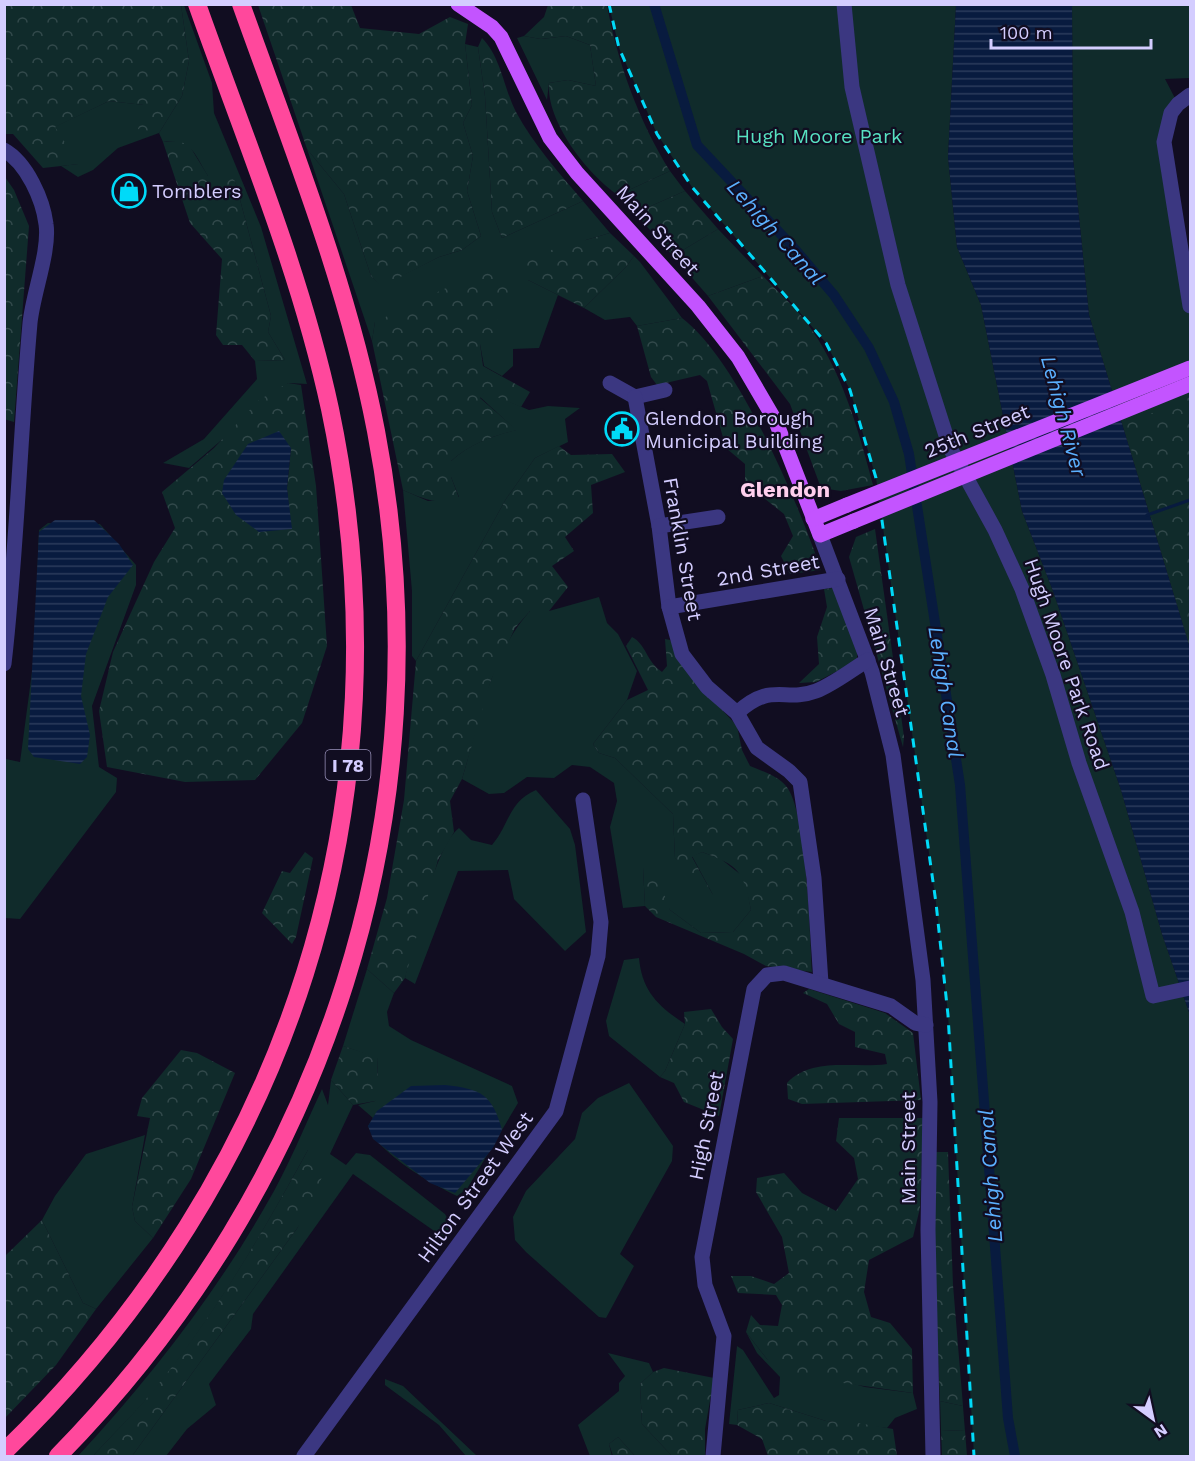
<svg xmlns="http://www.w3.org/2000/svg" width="1195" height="1461" viewBox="0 0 1195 1461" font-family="'Work Sans',sans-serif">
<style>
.green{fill:#102b2b}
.forest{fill:url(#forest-crowns);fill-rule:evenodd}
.water{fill:url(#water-rules)}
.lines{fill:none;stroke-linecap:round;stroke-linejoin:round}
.stream{stroke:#081b3f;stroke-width:3}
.canal{stroke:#081b3f;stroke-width:10}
.minor{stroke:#3b3781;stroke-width:15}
.major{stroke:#c354ff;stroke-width:15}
.highway{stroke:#ff489c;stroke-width:18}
.rail{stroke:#00daf8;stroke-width:3;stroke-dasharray:9 8;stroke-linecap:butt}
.major-bridge{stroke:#c354ff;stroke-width:15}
.labels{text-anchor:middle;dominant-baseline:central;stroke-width:4.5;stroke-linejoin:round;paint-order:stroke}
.shield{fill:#110d21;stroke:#9a93bc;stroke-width:1.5}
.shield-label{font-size:18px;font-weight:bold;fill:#d4cdff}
.park-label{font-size:20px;fill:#57e1c1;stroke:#110d21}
.poi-label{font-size:20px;fill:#d4cdff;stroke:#110d21;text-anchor:start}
.street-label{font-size:20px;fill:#d4cdff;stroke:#110d21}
.water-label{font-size:21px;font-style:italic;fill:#5bb0ff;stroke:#110d21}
.quarter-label{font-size:22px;font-weight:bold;fill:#ffcfed;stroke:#110d21}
</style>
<defs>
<pattern id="forest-crowns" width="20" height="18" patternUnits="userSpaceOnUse" patternTransform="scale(1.5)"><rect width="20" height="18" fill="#102b2b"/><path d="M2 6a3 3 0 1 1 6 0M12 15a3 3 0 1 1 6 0" fill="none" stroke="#32494b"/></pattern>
<pattern id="water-rules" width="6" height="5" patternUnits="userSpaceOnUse" patternTransform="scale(1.5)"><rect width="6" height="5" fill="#081b3f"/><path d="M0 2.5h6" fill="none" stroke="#2b3b5c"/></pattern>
</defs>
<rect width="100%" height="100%" fill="#110d21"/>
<g class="green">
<path d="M181 5H184L212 83 214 113 261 227 307 384 288 383 189 468 163 463 204 439 257 379 255 361 285 360 268 332 271 316 235 181 208 176C194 154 193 139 163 142L159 133 118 148 93 170 78 177 61 166 78 164 54 127 109 101 145 105 159 133 182 96 189 61Z"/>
<path d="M609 5H956L948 157 957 247 981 305 1022 511 1053 591 1121 790 1162 934 1190 1015V1456H974L948 1015 936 903 876 478 850 390 826 343 692 187 657 134 619 48Z"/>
<path d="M1072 5H1190V78L1165 79 1178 104 1167 120 1190 306V648L1089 315 1073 158Z"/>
<path d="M524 36 541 39 566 36 590 45 596 86 568 80 549 83 547 100 517 38Z"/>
<path d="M465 44 478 47 485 96 492 212 502 238 583 201 610 233 586 240 528 280 558 295 539 348 513 349V366L502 376 484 366 480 344 375 322 372 341 307 149 344 194 371 276 381 286 439 257 462 250 481 236 467 191 473 156 463 123 472 105Z"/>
<path d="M670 171 685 191 635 213 618 195Z"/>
<path d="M718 229 763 276 708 296 673 256Z"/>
<path d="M634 256 640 262 682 318 637 326 630 317 605 320 584 308 626 267Z"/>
<path d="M485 391 529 410 548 406 580 408 565 419 568 442 535 458 506 499 416 661 412 656V591L403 490 428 501 459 497 451 477V461C470 444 492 436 516 430L480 397Z"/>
<path d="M48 523 100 524 136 565V585L92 706 99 767 117 778 116 792 20 919 5 918 6 759 20 762 34 657 39 530Z"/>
<path d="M599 597 607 623 618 634 637 671 627 700 593 744 599 753 615 758 673 814 675 858 713 895 692 856 702 852 721 859 745 878 751 910 733 932 701 933 670 910 643 867 645 906 623 908 610 827 617 801 614 783 590 767 572 765 554 778 527 777 504 793 489 794 462 779C479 723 490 655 530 611H549Z"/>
<path d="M536 790 570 829 575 845 586 932 565 951 514 899 508 870 458 871 415 984 405 978C414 945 434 847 459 828L471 840 492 845C510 824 508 802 536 790Z"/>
<path d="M639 958C642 991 658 1006 685 1024L665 1071 660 1077 609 1036 606 1021 624 960Z"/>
<path d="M367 969 394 993 387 1012 389 1026 411 1040 512 1086 518 1103 467 1189 457 1196C430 1183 379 1154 368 1126L373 1118 358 1105 375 1101 378 1078 377 1058 343 1046Z"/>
<path d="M331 1080 353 1105 330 1154 346 1165 356 1153 370 1155 445 1214 453 1229 447 1240 353 1174 253 1314 251 1329 209 1384 216 1405 187 1429 166 1456H132L298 1227 308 1150C262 1234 213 1319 152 1393 133 1415 112 1435 93 1456H78C149 1379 214 1296 266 1205 288 1168 304 1127 322 1089L328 1105Z"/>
<path d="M629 1083 673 1146 672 1161 620 1254 634 1266 606 1318 599 1317 526 1252 515 1240 513 1217 526 1191 575 1139 582 1113 598 1098Z"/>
<path d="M145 1135 132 1207 135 1221 153 1238 96 1309 83 1303 42 1220 55 1196 86 1154Z"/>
<path d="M746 1332 767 1359 865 1387 913 1393 917 1409 895 1418 887 1428 826 1421 769 1403 738 1410 737 1425 729 1424 737 1346 743 1350 774 1398 779 1395 780 1377 757 1353Z"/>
<path d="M608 1353 649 1363 653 1372 640 1384 642 1424 672 1456H635L618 1437 609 1444 612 1456H590L578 1425 619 1391V1383L625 1376Z"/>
<path d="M385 1379 403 1386 477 1456H466L439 1425 385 1385Z"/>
<path d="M940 1401 963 1406 965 1431 941 1430Z"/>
</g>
<g class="forest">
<path d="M5 4 181 5 189 61 182 96 159 133 138 129 144 105 109 101 55 127 79 164 43 168 13 134H5Z"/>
<path d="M258 5H351L360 28 419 34 450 17 468 24 465 44 472 105 463 123 473 156 467 191 481 236 462 250 439 257 381 287 371 276 344 194 307 149Z"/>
<path d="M548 5H607C617 61 639 122 670 171L618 195C587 174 546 121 549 83L568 80 596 86 590 45 566 36 541 39 524 36 544 17Z"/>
<path d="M482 38C501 57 504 89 516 112 534 145 559 173 583 201L502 238 492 212 485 96 478 47Z"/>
<path d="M178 141 189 145 208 176 225 172 235 181 271 316 268 332 285 360 255 361 242 345H223L216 335 222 259 190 223 163 142Z"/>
<path d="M5 177 14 190 29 226 14 422 4 419Z"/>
<path d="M685 191 718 229 673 256 635 213Z"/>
<path d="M610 233 634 256 626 267 584 308 528 280 510 262Z"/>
<path d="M490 267 520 286 494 314 504 332 480 344 483 366 530 392 521 407 485 392 480 398 517 430C493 436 470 444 451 461V477L459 498C437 505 423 499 403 490L372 341 375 322Z"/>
<path d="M763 276C776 290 792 304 804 319 841 367 858 428 873 485L841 491 821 488 790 404 708 296Z"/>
<path d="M682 318C737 359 799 504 821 570L790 574 781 556 793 536 784 514 745 483V464L726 448 707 381 700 375 657 385 651 377 637 326Z"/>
<path d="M288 383 301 385 316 486 327 646 302 723 255 780 185 782 107 767 99 711 113 652 154 562 175 528 162 492 214 448 259 400ZM291 448 287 488 291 529 222 493Z"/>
<path d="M1190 397V648L1124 425Z"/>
<path d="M559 446 571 455 612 454 625 472 591 485 593 513 565 537 574 551 552 566 568 587 549 611H530L515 628 491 680 462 779 450 801 454 832 438 860 405 978 394 993 367 969 387 898 404 800 416 661 506 499 535 458Z"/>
<path d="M875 529 904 737 903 747 849 557 856 537Z"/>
<path d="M833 588 857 650V661L816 682 799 683 819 664 817 637 827 607 824 589Z"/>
<path d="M632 637C646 644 646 661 662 672L667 666 665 639 670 640 687 672 737 726 742 750 750 766C762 771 778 776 786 786 807 810 810 936 812 972L766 966 744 954 656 917 645 906 643 867 652 861 670 910 701 933 733 932 751 910C743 871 740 866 702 852L692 857 713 895 705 899 675 858 673 814 615 758 599 753 593 744 627 700 648 690 626 646Z"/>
<path d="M305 852 313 858 296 937 292 944 262 913 282 871 290 873Z"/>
<path d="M809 989 885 1013 913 1033 921 1100 802 1104 788 1099 787 1083C813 1056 854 1069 887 1064L885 1054 855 1047V1032L839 1024 827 1004 803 993Z"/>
<path d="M711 1009 722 1027 733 1039 719 1116 684 1102 674 1083 660 1077 665 1071 685 1024 684 1012Z"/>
<path d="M343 1046 377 1057 378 1078 384 1091 375 1101 353 1105 331 1080Z"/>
<path d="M181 1050 197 1053 235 1073 191 1179 153 1238 135 1221 132 1207 150 1118 137 1116 142 1098Z"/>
<path d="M839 1118H923L920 1208 913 1237 869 1260 864 1292 871 1317 890 1323 912 1349 913 1393 794 1376 767 1359 746 1332 751 1315 760 1325 778 1326 782 1305 776 1295 738 1293 731 1276H751L774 1284 789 1273 782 1237 756 1192 757 1178 784 1173 802 1193 836 1211 858 1179 854 1158 836 1141Z"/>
<path d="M308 1150 325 1171 298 1227 132 1456H93C112 1435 133 1415 152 1392 213 1318 262 1234 308 1150Z"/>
<path d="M934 1152H948L953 1285 963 1406 940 1401 935 1287Z"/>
<path d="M42 1220 83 1303 96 1309 56 1365 5 1418V1256Z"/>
<path d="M664 1368 714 1378 705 1429V1456H672L642 1424 640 1384 653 1372Z"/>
<path d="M769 1403 826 1421 858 1423 893 1429 897 1456H768L762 1439 737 1425 738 1410Z"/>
<path d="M941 1430 965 1431 967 1456H942Z"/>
<path d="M618 1437 635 1456H613L609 1444Z"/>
</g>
<g class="water">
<path d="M956 5H1072L1073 158 1089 315 1190 648V1015L1162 934 1121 790 1053 591 1022 511 981 305 957 247 948 157Z"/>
<path d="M279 431 291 448 287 488 292 529 259 532 236 515 222 493 224 480 248 444Z"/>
<path d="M55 520H94L119 544 133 565 108 597 86 654 81 696 90 735 87 757 80 764 34 757 28 749 39 532Z"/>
<path d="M445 1085C481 1089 492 1094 502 1130L493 1148 455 1193 430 1183 373 1139 368 1126 377 1111 411 1086Z"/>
</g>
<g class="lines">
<path class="stream" d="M1147 515 1190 500"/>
<path class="canal" d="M654 4 697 145 793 247 834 295 869 348 894 402 909 454 960 785 1008 1418 1015 1456"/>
<g class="minor">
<path d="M844 4 852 87 898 285 950 448 995 530 1022 589 1053 675 1079 763 1132 912 1153 996 1190 988"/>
<path d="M1190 95 1178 104 1171 113 1164 142 1190 306"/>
<path d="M4 150C27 163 43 200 46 224 50 251 33 293 30 323 20 436 17 551 4 664"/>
<path d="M610 383 635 397 665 390"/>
<path d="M635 397 659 526 669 607 682 654 707 687 737 713 757 748 789 771 800 782 814 878 821 983"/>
<path d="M659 526 718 517"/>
<path d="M820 535 872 672 893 755 923 980 930 1102 928 1230 933 1456"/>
<path d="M669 607 838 579"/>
<path d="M737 713C772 681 784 703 816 691 834 684 851 670 868 660"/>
<path d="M304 1456 556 1111 598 956 601 922 583 800"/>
<path d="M713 1456 724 1336 705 1285 702 1257 754 989 767 975 784 973 891 1006 915 1023 926 1025"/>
</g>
<g class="major">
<path d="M458 4 492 27 501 37 550 138 577 173 698 306 738 357 776 422 820 535 854 521"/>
<path d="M813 519 847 505"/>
</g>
<g class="highway">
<path d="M4 1452C290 1175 412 800 330 409 300 270 244 137 197 4"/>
<path d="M58 1456C326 1183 449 810 376 431 348 285 291 144 241 4"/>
</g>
<path class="rail" d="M609 4 619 48 657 134 692 187 826 343 850 390 876 478 936 903 948 1015 974 1456"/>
<g class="major-bridge">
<path d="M847 505 1190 368"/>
<path d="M854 521 1190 384"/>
</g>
</g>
<defs>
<symbol id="shop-ring" viewBox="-11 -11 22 22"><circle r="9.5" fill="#110d21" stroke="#00daf8" stroke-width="1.5"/><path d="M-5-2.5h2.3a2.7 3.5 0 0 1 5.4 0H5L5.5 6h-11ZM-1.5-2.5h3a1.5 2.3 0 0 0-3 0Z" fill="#00daf8"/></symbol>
<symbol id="civic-ring" viewBox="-11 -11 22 22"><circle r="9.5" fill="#110d21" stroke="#00daf8" stroke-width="1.5"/><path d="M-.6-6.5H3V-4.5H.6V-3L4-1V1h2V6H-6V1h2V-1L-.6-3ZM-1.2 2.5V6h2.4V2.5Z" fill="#00daf8"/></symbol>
</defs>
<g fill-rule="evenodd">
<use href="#shop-ring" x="110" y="172" width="38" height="38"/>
<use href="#civic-ring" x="603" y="410" width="38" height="38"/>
</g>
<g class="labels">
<rect class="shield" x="325.5" y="750" width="45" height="30" rx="4.5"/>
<g class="shield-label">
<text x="348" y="765">I 78</text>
</g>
<g class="park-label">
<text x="819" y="136">Hugh Moore Park</text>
</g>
<g class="poi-label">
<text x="152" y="191">Tomblers</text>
<text x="645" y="418">Glendon Borough<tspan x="645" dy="23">Municipal Building</tspan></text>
</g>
<g class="street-label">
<text transform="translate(658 230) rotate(48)">Main Street</text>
<text transform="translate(977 431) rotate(-22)">25th Street</text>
<text transform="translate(683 549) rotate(80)">Franklin Street</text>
<text transform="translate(768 570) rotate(-10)">2nd Street</text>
<text transform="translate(887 662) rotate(73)">Main Street</text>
<text transform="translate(1067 664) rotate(71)">Hugh Moore Park Road</text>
<text transform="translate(706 1126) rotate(-79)">High Street</text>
<text transform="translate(908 1148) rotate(-90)">Main Street</text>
<text transform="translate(475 1187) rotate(-54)">Hilton Street West</text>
</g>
<g class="water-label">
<text transform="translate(776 232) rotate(48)">Lehigh Canal</text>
<text transform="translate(1064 416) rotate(75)">Lehigh River</text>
<text transform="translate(946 692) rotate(81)">Lehigh Canal</text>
<text transform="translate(990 1176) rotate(-94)">Lehigh Canal</text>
</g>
<g class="quarter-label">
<text x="785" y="489">Glendon</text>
</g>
</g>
<rect width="1195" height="1461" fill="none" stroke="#d4cdff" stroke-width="12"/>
<g transform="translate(1153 1419) rotate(147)" stroke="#110d21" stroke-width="4.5" paint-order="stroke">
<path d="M0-4.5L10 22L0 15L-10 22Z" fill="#d4cdff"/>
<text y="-9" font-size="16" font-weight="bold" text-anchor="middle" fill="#d4cdff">N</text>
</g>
<path d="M991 39v9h160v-9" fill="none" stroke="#d4cdff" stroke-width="3"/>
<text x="1000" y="39" font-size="18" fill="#d4cdff" stroke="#110d21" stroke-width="4.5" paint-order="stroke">100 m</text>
</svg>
